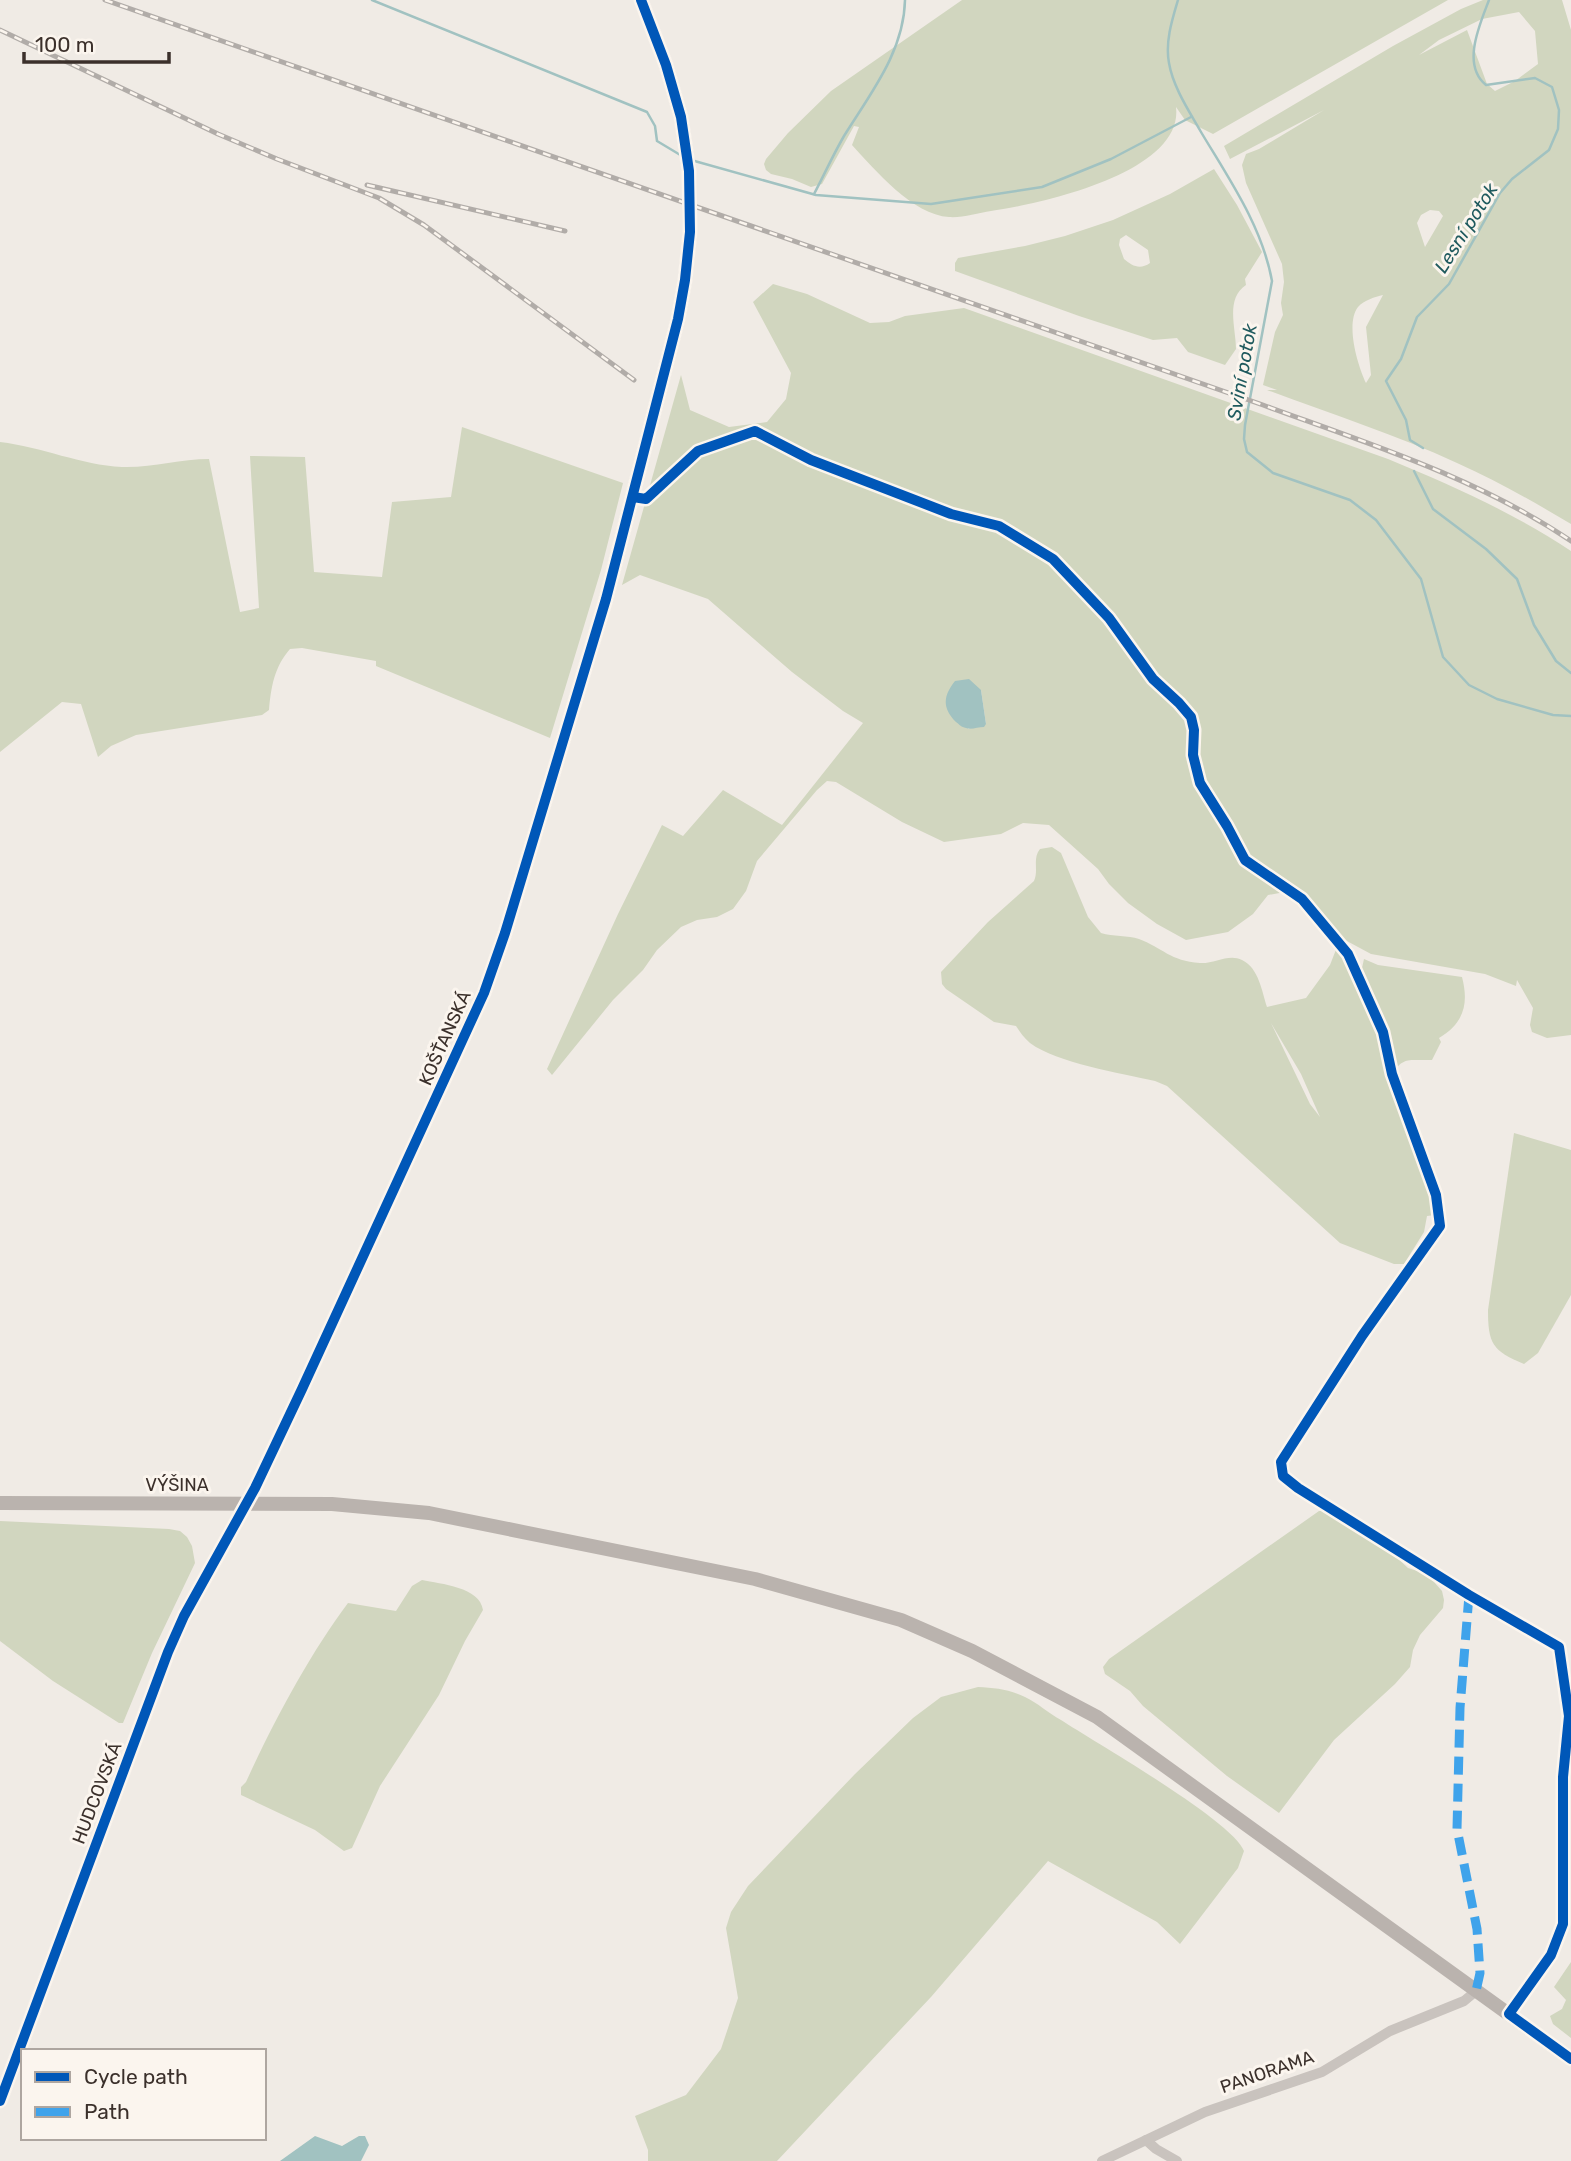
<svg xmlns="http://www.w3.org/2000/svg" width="1571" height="2161" viewBox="0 0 1571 2161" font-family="Rubik,sans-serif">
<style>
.green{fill:#d1d6bf;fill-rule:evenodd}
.water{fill:#a1c2c1}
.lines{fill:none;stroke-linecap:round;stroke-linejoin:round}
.stream{stroke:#a1c2c1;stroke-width:2.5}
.street{stroke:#c9c3be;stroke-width:10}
.secondary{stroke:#bab3ae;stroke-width:14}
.rail-casing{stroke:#b1aca8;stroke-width:5}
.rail{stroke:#fbf5ee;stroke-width:2.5;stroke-dasharray:8;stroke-linecap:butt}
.quiet{stroke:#3fa3eb;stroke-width:9;stroke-dasharray:18 9;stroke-linecap:butt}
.cycleway-casing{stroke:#fbf5ee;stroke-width:15}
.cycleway{stroke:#0057b8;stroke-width:10}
.labels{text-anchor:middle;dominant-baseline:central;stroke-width:6;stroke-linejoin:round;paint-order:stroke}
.street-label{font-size:18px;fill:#3b302b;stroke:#fbf5ee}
.water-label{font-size:19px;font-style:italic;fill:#1f5a5e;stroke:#fbf5ee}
</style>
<rect width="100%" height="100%" fill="#f0ebe5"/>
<g class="green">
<path d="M962 0H1448L1213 134 1185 120 1176 107C1184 173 1039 204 991 211 978 213 962 218 949 217 913 215 875 170 852 145L859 127 854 126 822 184 811 187 792 179 771 174 766 170 764 164 766 159 788 133 831 91Z"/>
<path d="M1483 0H1562L1571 30V524C1534 502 1497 481 1457 463 1396 435 1331 414 1267 390H1277L1263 385 1275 332 1283 315 1281 303 1284 282 1282 264 1246 183 1242 165 1246 154 1259 149 1324 110 1230 159 1224 146 1393 46 1461 9ZM1519 12 1535 31 1538 64 1515 81 1495 91 1487 84 1467 30 1419 55 1439 40 1482 19ZM1430 210 1439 211 1443 216 1425 247 1417 223 1421 215ZM1383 295 1366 327 1371 375 1366 383C1358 366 1345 324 1358 307 1364 300 1375 297 1383 295Z"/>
<path d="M1214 169 1237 205 1262 252 1245 279 1246 285C1225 299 1236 328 1236 349L1225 365 1188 352 1177 338 1153 340 1079 316 955 271V263L958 258 1025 246 1065 236 1113 220 1170 194ZM1126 235 1148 250 1150 263C1140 270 1132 266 1124 259L1119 245 1120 239Z"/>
<path d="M773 284 807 294 870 323 889 322 905 316 964 308 1388 459C1451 485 1514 513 1571 551V1035L1547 1038 1532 1032 1530 1025 1533 1008 1517 980 1516 986 1485 974 1371 954 1345 940 1319 910 1285 892 1268 895 1253 914 1228 932 1186 940 1157 924 1128 903 1109 884 1098 869 1049 825 1023 823 1001 834 944 842 902 822 836 782 827 781 817 790 757 861 746 891 733 909 717 917 697 920 681 927 657 950 643 970 613 1000 552 1075 547 1069 618 914 662 825 683 836 723 790 782 825 863 723 843 711 792 672 708 599 640 575 622 585 681 375 690 410 729 427 767 422 786 399 791 373 753 302ZM981 690 986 724 968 729Z"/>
<path d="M462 427 623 483 601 570 550 738 376 666V661L302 648 290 649C274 667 271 688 269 710L262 715 136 735 111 746 98 757 81 704 62 702 0 752V442C42 447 81 465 122 467 152 468 180 459 209 459L240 612 259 608 250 456 305 457 314 572 382 577 392 502 451 497Z"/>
<path d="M1052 847 1061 853 1088 917 1101 933C1113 937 1128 935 1139 939 1163 948 1170 961 1200 963 1214 964 1229 953 1242 960 1259 968 1262 992 1267 1007L1306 998 1330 965 1337 947 1362 968 1364 959 1378 965 1462 977C1469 1004 1464 1023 1439 1038L1441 1042 1432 1060C1410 1061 1403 1055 1391 1076L1433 1197 1435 1215 1427 1216 1424 1232 1404 1264H1394L1340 1243 1167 1086 1155 1081C1120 1073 1057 1063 1030 1043 1024 1038 1020 1032 1016 1026L994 1022 946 989 942 984 941 972 988 922 1034 881C1039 870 1032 859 1040 849ZM1271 1023 1301 1074 1320 1117 1310 1104Z"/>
<path d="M1514 1133 1571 1150V1295L1538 1353 1524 1364C1492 1351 1488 1343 1488 1310Z"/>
<path d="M1319 1511H1324L1345 1524 1394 1555 1408 1568 1427 1574 1442 1591 1444 1600 1443 1608 1420 1635 1413 1650 1410 1667 1395 1684 1334 1740 1279 1813 1227 1776 1143 1706 1130 1691 1105 1674 1103 1667 1109 1659Z"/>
<path d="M0 1521 169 1529 180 1531 187 1537 192 1546 195 1563 152 1653 123 1723H119L53 1681 0 1641Z"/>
<path d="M422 1580C441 1584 480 1587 483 1610L465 1641 439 1695 380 1786 352 1848 344 1851 315 1830 241 1795V1787L246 1782C273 1723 309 1655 348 1603L396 1611 412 1586Z"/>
<path d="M978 1687C995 1688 1009 1689 1025 1697 1038 1703 1048 1713 1061 1720 1093 1741 1233 1821 1244 1851L1238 1868 1180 1944 1157 1922 1048 1861 931 1997 777 2161H648V2150L635 2116 686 2095 721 2049 738 1998 726 1928 731 1912 748 1886 855 1774 913 1718 941 1697Z"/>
<path d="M1571 1962V2038L1553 2024 1550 2016 1562 2009 1566 2000 1554 1987Z"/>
</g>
<g class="water">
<path d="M969 679 981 690 986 724 984 727C978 727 971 730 966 728 961 727 960 725 956 722 942 708 943 696 955 681Z"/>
<path d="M315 2136 342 2146 359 2136H365L369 2145 361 2161H280Z"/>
</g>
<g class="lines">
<g class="stream">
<path d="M372 0 647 112 655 126 657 141 682 156"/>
<path d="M1178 0C1172 20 1165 42 1169 63 1173 87 1189 111 1201 132 1229 179 1262 226 1272 281L1245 425 1244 439 1247 452 1273 473 1350 500 1376 520 1421 579 1443 657 1469 685 1497 699 1553 715 1571 716"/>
<path d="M691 160 816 195 931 204 1042 187 1111 159 1191 117"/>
<path d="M814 194C824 175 833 155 844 136 870 94 904 52 905 0"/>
<path d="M1423 448 1410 440 1406 420 1386 381 1401 359 1417 317 1449 284 1500 193 1512 179 1549 150 1558 129 1559 110 1552 87 1535 78 1486 85C1461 65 1480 24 1489 0"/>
<path d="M1414 471 1433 509 1486 549 1517 579 1534 625 1556 661 1571 673"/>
</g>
<g class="street">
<path d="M1146 2140 1156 2149 1177 2161"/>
<path d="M1102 2161 1205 2112 1322 2072 1390 2031 1464 2001 1476 1991"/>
</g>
<g class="secondary">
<path d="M0 1503 332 1504 429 1513 755 1579 901 1620 972 1651 1097 1717 1571 2059"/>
<path d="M0 2101 168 1652 184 1616 255 1488 302 1389 484 993 505 933 606 599 678 319 685 280 690 232 689 171 681 117 666 65 641 0"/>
</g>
<defs>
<g id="rail">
<path d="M105 0 1263 405C1367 443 1478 478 1571 541"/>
<path d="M0 30 218 134 277 159 379 198 424 225 634 380"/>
<path d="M367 185 565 231"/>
</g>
</defs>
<use href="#rail" class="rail-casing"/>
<use href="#rail" class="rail"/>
<path class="quiet" d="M1469 1595 1460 1708 1457 1829 1477 1929 1480 1973 1476 1991"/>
<defs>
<g id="cycleway">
<path d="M633 497 646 499 698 451 755 431 811 460 951 514 999 526 1053 559 1109 618 1153 679 1179 703 1191 717 1194 730 1193 755 1200 783 1227 826 1245 860 1302 899 1348 954 1383 1032 1392 1074 1436 1195 1440 1226 1362 1336 1281 1462 1283 1476 1298 1488 1469 1595 1559 1647 1569 1716 1563 1777V1924L1551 1955 1509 2014 1571 2059"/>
<path d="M0 2101 168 1652 184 1616 255 1488 302 1389 484 993 505 933 606 599 678 319 685 280 690 232 689 171 681 117 666 65 641 0"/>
</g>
</defs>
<use href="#cycleway" class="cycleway-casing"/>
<use href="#cycleway" class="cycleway"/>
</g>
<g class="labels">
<g class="street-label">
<text transform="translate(445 1038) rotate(-66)">KOŠŤANSKÁ</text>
<text x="177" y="1485">VÝŠINA</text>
<text transform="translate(97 1793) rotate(-69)">HUDCOVSKÁ</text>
<text transform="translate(1267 2072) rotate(-19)">PANORAMA</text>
</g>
<g class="water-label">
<text transform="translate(1466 228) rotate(-58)">Lesní potok</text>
<text transform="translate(1242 372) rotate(-80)">Sviní potok</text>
</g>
</g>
<rect x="21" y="2049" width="245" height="91" fill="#fbf5ee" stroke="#aea6a0" stroke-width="2"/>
<rect x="35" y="2072" width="35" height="10" fill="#0057b8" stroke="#aea6a0" stroke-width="2"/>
<text x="84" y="2084" font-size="21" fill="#3b302b">Cycle path</text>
<rect x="35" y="2107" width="35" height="10" fill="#3fa3eb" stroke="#aea6a0" stroke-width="2"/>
<text x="84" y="2119" font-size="21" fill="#3b302b">Path</text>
<path d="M24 52v10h145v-10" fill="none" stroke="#3b302b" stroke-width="3.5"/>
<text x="35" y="52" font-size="21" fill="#3b302b" stroke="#fbf5ee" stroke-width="5" paint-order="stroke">100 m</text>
</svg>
